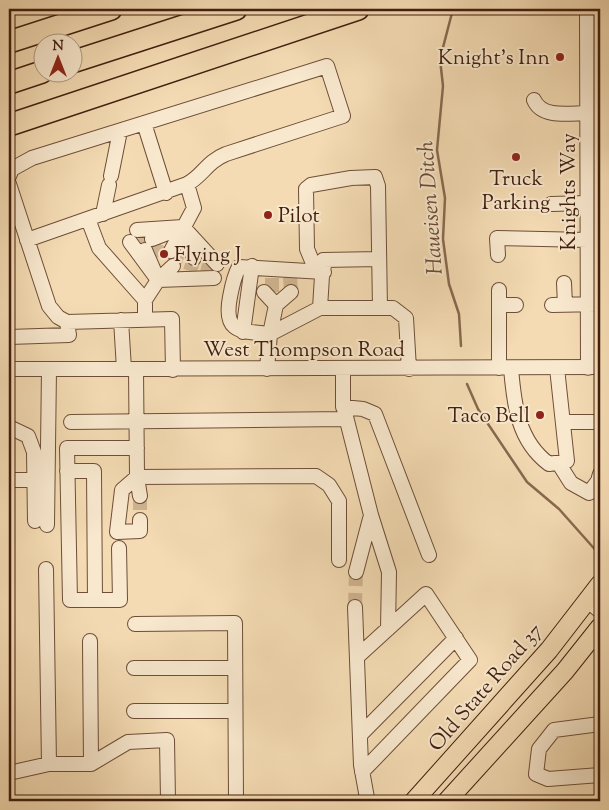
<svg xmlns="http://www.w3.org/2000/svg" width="609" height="810" font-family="'Sorts Mill Goudy',serif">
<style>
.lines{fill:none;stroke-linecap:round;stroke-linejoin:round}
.stream{stroke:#886950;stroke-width:2.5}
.minor-tunnel{stroke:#d0b592;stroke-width:14;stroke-dasharray:14 7;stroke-linecap:butt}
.minor-casing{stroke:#6e4e38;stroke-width:16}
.major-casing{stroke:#411f0f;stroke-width:20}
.highway-casing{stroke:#411f0f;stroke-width:24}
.minor{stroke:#f8e8ce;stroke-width:14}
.major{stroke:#f4dbb3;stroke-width:18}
.highway{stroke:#f4dbb3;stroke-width:21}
.poi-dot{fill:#8f2418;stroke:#f8e8ce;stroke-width:2}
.labels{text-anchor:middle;stroke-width:4;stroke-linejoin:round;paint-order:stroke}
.poi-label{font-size:21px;fill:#411f0f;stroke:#f8e8ce;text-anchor:end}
.street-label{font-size:21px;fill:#411f0f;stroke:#f8e8ce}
.water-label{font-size:22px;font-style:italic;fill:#6a4a35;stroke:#f8e8ce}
</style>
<rect width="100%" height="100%" fill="#f4dbb3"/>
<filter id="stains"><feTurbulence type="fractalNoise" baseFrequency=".004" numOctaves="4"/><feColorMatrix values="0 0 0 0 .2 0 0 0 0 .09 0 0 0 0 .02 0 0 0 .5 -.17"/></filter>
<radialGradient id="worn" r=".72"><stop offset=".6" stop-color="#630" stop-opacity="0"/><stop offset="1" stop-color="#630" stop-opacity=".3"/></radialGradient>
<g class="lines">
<!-- stream -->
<path class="stream" d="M453 9 440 59 443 86 437 150 445 198 443 239 449 284 459 314 461 346
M467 384 478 409 527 482 559 509 599 554"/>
<!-- minor-tunnel -->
<path class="minor-tunnel" d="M137 246 144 234
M152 254 159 243
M173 266 178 254
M190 271 194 258
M206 276 210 262
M290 277 291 292
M272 278V292
M140 496V520
M355 607 356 572"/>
<!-- minor casing -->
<g class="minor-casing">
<path id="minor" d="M587 16 588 368
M534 100C542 119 571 113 587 113
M144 123 166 193
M9 176 12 169 32 158 327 66 343 116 226 154C206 162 203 176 187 184L27 240
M111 176 120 131
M9 184 49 306 58 317 67 322 172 319 173 370
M551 204 588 203
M103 214 109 185
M88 219 99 248 145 300V319
M137 230 183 227 217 264
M152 239 183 227 194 258
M130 242 158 280 145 250
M171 251 194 208 187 184
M498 255 497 238 588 240
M324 266 312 261 307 249 306 189 311 185 351 178 375 177 378 186 380 308
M158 280 173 266
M564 283 565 304
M499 290V305
M264 292 276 305 270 334C240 331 223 333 230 297 232 286 234 276 239 267L324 272
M145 300 158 280 214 278
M276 305 291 292
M552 305 600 304
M320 308 323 260 379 259
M121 320 124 369
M243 332 252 266
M9 337 69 335 67 322
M499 368V305H516
M511 368C514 405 518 441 549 464L567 461 557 368
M9 369 600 367
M136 369 137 477 316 476 329 485 339 501V560
M267 369 270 334 320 308H393L406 318 409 369
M343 369V405L371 515 356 572
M343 407 363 409 375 414 429 555
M71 422 346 419
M563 422H600
M9 427 28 436 34 452 35 521
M559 464 571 483 589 493 598 481 600 474
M67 471H94L95 600
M9 480H34
M140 496 137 477 122 490 117 532 140 531V520
M371 515 389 572 388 629
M47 525 49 369
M119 548 120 600H70L67 448H137
M46 569 49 764
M588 601 600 611
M355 607 361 765 367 798 363 801
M135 624 235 623 236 801
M357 657 426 594 470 660 362 772
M134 668H235
M134 711H235
M600 724 554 730 539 749 536 774 548 779 600 775
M360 735 456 638
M91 764 128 742 167 740 168 801
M9 773 49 764H91L90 641"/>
</g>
<!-- major casing -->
<g class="major-casing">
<path id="major" d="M414 801 549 650 600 584
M447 801 565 671 600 627"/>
</g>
<!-- highway casing -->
<g class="highway-casing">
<path id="highway" d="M9 42 111 9
M72 62 236 9
M9 83 42 72
M9 125 358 9"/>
</g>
<!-- minor -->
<use href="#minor" class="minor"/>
<!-- major -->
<use href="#major" class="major"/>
<!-- highway -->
<use href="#highway" class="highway"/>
</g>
<!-- markers -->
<g class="poi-dot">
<circle cx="560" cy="57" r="5"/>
<circle cx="516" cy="157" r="5"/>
<circle cx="268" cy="215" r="5"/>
<circle cx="164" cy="254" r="5"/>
<circle cx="540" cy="415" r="5"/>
</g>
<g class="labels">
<!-- poi labels -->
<g class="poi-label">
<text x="550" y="64">Knight's Inn</text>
<text x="516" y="185" text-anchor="middle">Truck<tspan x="516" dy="24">Parking</tspan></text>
<text x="278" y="222" text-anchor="start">Pilot</text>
<text x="174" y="261" text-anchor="start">Flying J</text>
<text x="530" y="422">Taco Bell</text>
</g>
<!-- street labels -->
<g class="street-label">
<text transform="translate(568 192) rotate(-90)" y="7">Knights Way</text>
<text x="304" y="356">West Thompson Road</text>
<text transform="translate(485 687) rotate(-49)" y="7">Old State Road 37</text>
</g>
<!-- water labels -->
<g class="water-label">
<text transform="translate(429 208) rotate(-94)" y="8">Haueisen Ditch</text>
</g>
</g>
<!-- margin -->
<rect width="609" height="810" fill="none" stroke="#f4dbb3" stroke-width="30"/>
<rect x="10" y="10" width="589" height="790" fill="none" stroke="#411f0f" stroke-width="2.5"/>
<rect x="15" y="15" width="579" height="780" fill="none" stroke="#411f0f"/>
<!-- north arrow -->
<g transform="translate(58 58)"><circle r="24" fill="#f8e8ce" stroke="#af9882"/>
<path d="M0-4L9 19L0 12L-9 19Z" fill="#8f2418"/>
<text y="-8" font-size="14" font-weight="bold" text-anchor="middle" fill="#411f0f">N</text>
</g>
<rect width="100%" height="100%" filter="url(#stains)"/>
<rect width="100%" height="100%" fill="url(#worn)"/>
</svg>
